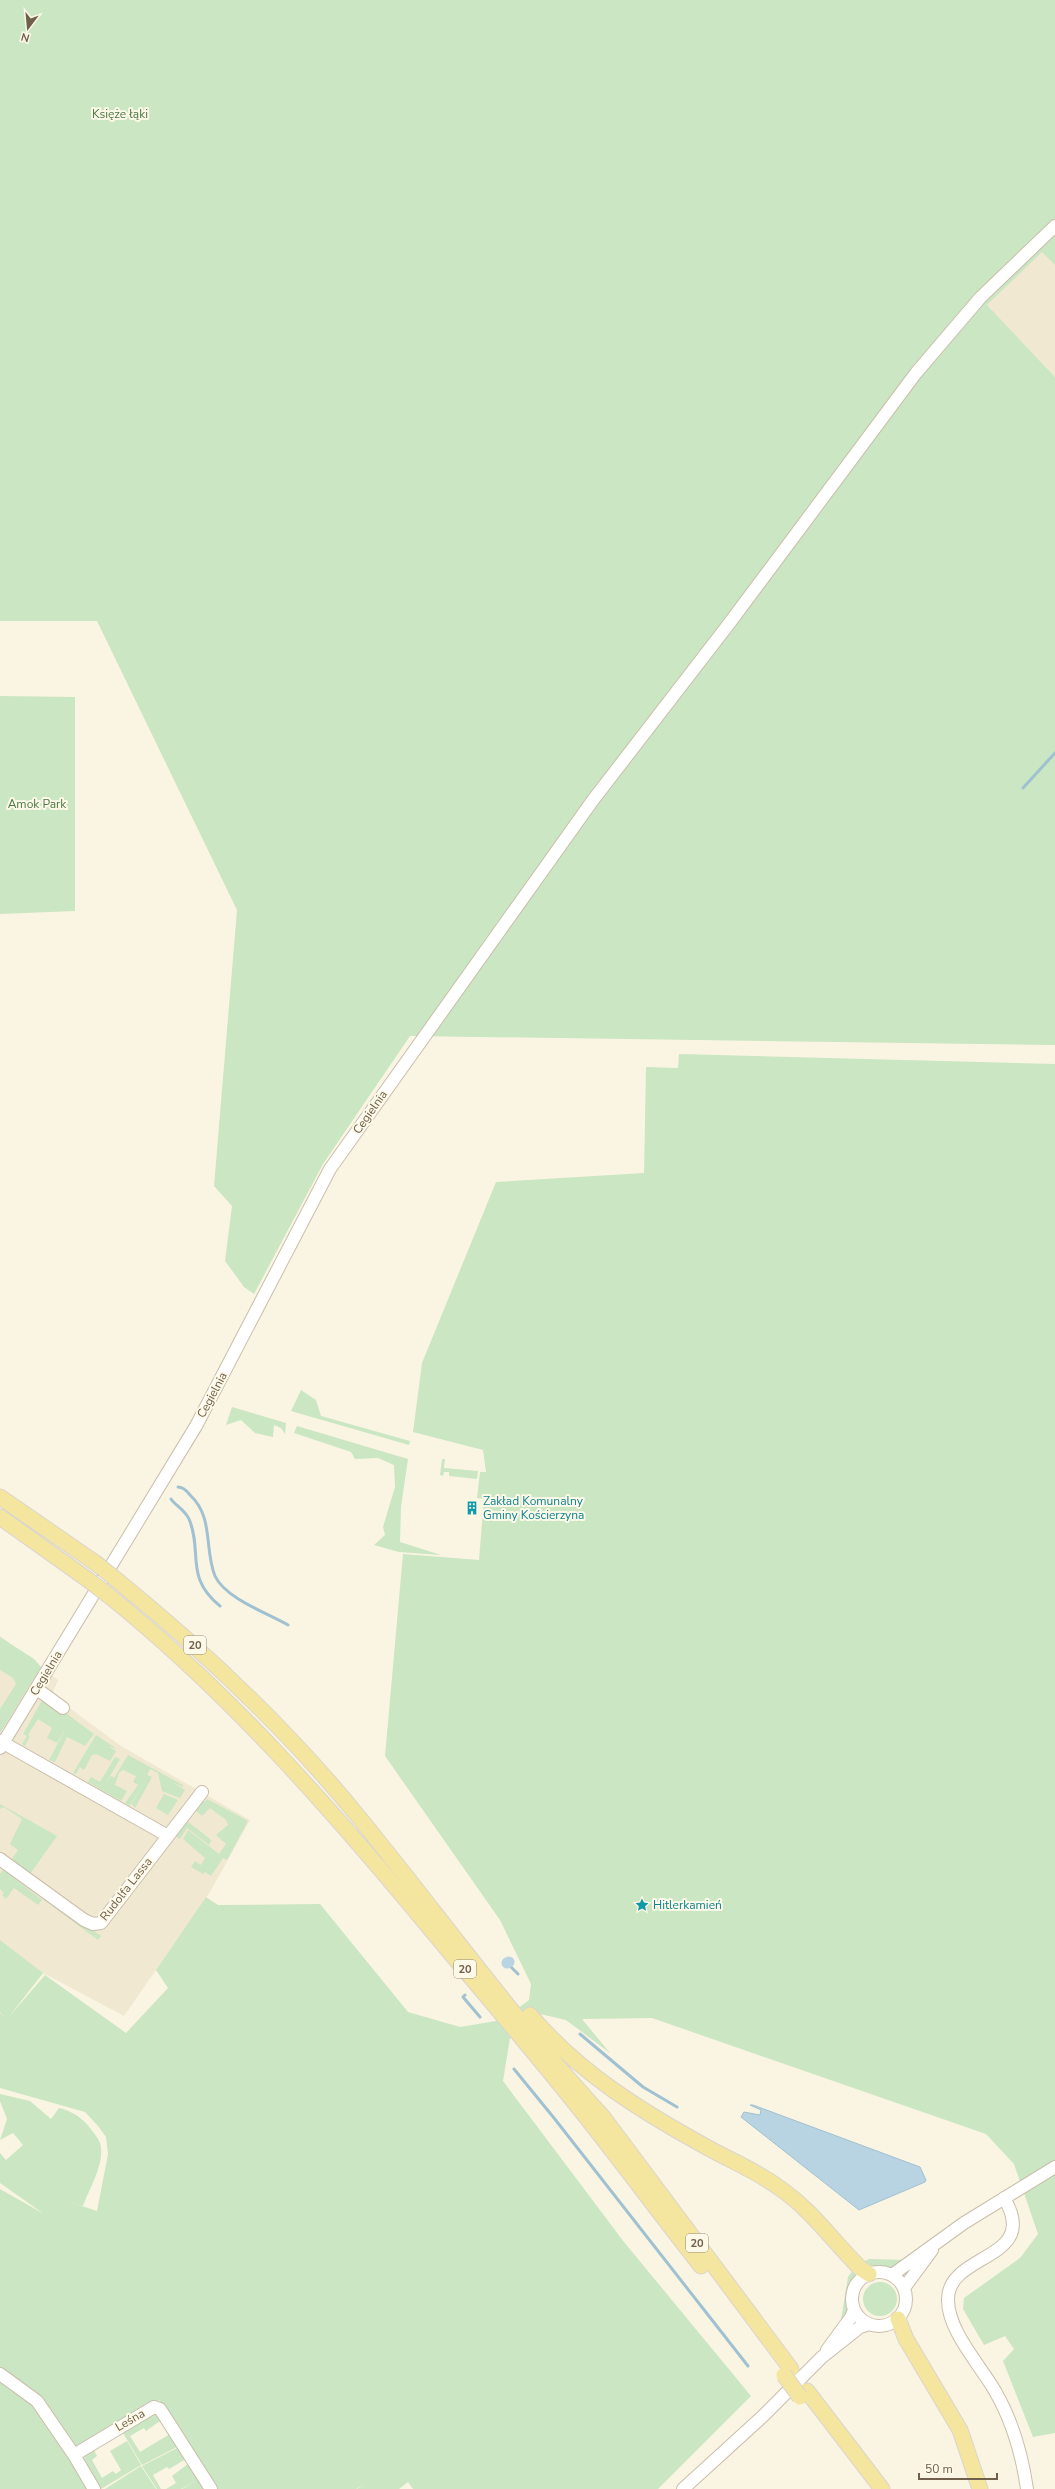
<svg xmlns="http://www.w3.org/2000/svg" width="1055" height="2489" font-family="'Nunito Sans',sans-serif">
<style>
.residential{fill:#f1e8d1}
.green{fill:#cae6c2}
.water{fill:#b8d4e2;stroke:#a0c1d2}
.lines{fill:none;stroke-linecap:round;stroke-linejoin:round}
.stream{stroke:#a0c1d2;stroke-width:3}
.canal{stroke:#b8d4e2;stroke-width:11}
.minor-casing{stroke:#c9beaa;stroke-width:14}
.major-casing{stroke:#dad5d0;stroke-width:17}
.minor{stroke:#fff;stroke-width:12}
.major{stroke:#f4e59f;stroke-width:15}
.major-bridge-casing{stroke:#dad5d0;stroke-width:17;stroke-linecap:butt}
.major-bridge{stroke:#f4e59f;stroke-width:15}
.labels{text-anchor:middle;stroke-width:4;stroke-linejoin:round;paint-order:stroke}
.shield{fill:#fdf9e8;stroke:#9a8d7a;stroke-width:1}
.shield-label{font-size:11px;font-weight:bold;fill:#6f5f4b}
.park-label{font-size:12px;fill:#4c7a46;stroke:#fdf9e8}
.street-label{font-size:12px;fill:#6f5f4b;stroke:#fdf9e8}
.culture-label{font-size:12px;fill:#0d838f;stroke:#fdf9e8;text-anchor:start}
</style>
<rect width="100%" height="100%" fill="#faf5e2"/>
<!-- residential -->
<path class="residential" d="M1042 251 1055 265V377L987 305Z
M0 1636 58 1680 52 1695 121 1746 250 1820 210 1892 124 2016 43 1973 7 2019 0 2013Z"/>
<!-- green -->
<path class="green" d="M0 0H1055V265L1042 252 987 305 1055 377V1045L410 1036 323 1164 254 1294 244 1287 225 1261 232 1206 214 1186 237 910 97 621H0Z
M0 696 75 697V911L0 914Z
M679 1054 1055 1064V2433L1033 2437 1003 2361 1014 2349 1005 2336 984 2345 963 2309 964 2298 1020 2258 1038 2234 1014 2164 986 2134 652 2018 582 2019 610 2053 566 2020 540 2014 510 2038 503 2081 624 2242 751 2396 658 2489H413L408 2482 399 2489H357L365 2483 356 2489H217L159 2400 130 2415 69 2455 91 2489H0V2189L44 2214 0 2183V2153L6 2160 23 2145 13 2133 0 2140 7 2119 0 2101V2094L30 2101 51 2119 59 2108C71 2111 82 2117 90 2128 94 2133 98 2138 100 2143 106 2162 89 2189 83 2206L67 2201 97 2211 108 2154 106 2137 98 2126 85 2112 0 2088V2013L7 2019 0 2012V1940L43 1973 8 2018 45 1975 126 2033 168 1988 156 1970 206 1897 218 1905 320 1904 408 2012 460 2027 502 2020 529 2000 531 1984 500 1920 385 1756 403 1554 479 1560 484 1499 477 1498 480 1472H486L483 1450 413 1432 422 1363 496 1182 644 1173 646 1067 678 1068Z
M301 1390 316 1400 321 1416 410 1441 409 1445 291 1411Z
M232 1407 286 1423 285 1434 281 1428 274 1425 273 1437 255 1433 241 1420 226 1425Z
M297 1426 408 1459 401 1507 400 1542 441 1555 399 1552 374 1545 385 1535 383 1527 395 1487 394 1465 378 1458 355 1459 351 1452 294 1433Z
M442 1459H445L444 1468 478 1471 477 1479 449 1476V1472H444L443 1476 440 1475Z
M0 1637 34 1659 41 1667 0 1733V1709L16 1684 13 1678 0 1670Z
M44 1697 94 1734 85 1746 67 1737 55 1762 49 1760 68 1724 57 1743 47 1738 52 1728 38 1719 28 1735 30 1736 25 1746 22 1744 27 1736 23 1734Z
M96 1735 117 1749 108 1746 116 1751 110 1761 96 1754 92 1755 84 1770 80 1767 76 1774 73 1773Z
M128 1755 183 1785V1787L172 1782 185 1790 180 1798 162 1791 158 1773 150 1769 147 1775 152 1777 135 1808 132 1804 142 1785 130 1806 125 1803 138 1785 133 1782 136 1776 123 1770 119 1773 115 1785 127 1791 121 1801 88 1782 91 1777 100 1782 115 1757 120 1759 106 1783 111 1776 114 1778Z
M164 1794 178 1800 168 1815 156 1808Z
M207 1799 248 1821 227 1860 223 1858 211 1876 205 1872 203 1874 191 1867 195 1861 201 1865 205 1858 183 1839 188 1830 219 1854 226 1844 216 1835 228 1825 226 1820 210 1808 202 1816 195 1810 203 1800 205 1802Z
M0 1804 57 1836 30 1874 11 1860 18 1850 10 1844 22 1819 4 1807 0 1809Z
M187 1821 209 1838 211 1841 209 1845 187 1828 180 1839 173 1835Z
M0 1862 101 1936 98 1940 5 1871 42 1900 38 1905 14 1888 6 1899 2 1895 4 1893 0 1889V1874L3 1870 0 1868Z
M869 2259 907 2260C891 2269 879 2272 861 2263Z
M853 2270 858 2276 851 2285 849 2309 840 2326 848 2277Z
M863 2299a17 17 0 1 1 34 0a17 17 0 1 1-34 0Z
M155 2414 158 2415 160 2421 146 2431 144 2428 130 2436 140 2452 170 2434 179 2446 142 2465 123 2433Z
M127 2441 141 2465 101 2489 83 2461 85 2456 94 2450 97 2456 92 2460 102 2478 113 2471 116 2474 121 2470 110 2451Z
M179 2447 186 2459 169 2469 167 2467 153 2475 161 2489H157L142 2466Z
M189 2463 206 2489H182L197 2480 181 2489H166L176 2483 172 2476Z
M141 2466 156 2489H105Z"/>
<!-- water -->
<path class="water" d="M750 2105H753L920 2167 926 2180 925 2182 859 2210 741 2117 744 2112 760 2115 761 2110Z"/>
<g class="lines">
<!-- stream -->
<path class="stream" d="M1023 788 1055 753
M178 1487C182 1487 187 1491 190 1495 214 1517 204 1549 215 1576 225 1598 267 1613 288 1625
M171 1499C175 1505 185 1510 189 1519 203 1552 184 1577 220 1606
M505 1964 507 1963 518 1974
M465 1995 463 1997 480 2017
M580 2034 643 2087 677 2107
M514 2069 554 2118 748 2366"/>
<!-- canal -->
<path class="canal" d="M507 1963 509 1962"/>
<!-- minor casing -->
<g class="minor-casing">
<path id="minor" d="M37 1689 63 1708
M0 1741 168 1836
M0 1748 196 1426 330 1169 593 800 728 625 916 373 980 298 1055 226
M0 1859 84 1920 93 1924 101 1923 202 1792
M1004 2198C1042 2261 947 2252 948 2300 948 2331 980 2365 995 2391 1013 2422 1022 2454 1027 2489
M852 2299a27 27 0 1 1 54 0a27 27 0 1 1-54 0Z
M892 2275 964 2223 1055 2167
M904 2288 932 2250
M827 2350 851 2317 854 2310
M0 2374 37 2401 74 2455
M94 2489 74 2455 154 2407 160 2409 211 2489
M683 2489 762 2417 822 2357 860 2327 869 2324"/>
</g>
<!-- major casing -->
<g class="major-casing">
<path id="major" d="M0 1497 97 1564
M0 1517 87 1579
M118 1581C204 1651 286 1728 357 1815 439 1915 515 2022 603 2117L791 2369
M108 1595C231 1694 333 1811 433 1932 487 1997 542 2060 594 2127 630 2173 665 2220 701 2266
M530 2015C580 2074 644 2113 712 2150 734 2162 758 2172 778 2187 811 2209 832 2240 860 2268L869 2274
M898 2319 906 2339 960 2430 980 2489
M807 2391 882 2489"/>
</g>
<!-- minor -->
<use href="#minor" class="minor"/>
<!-- major -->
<use href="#major" class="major"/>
<!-- major-bridge casing -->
<g class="major-bridge-casing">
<path id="major-bridge" d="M97 1564 118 1581
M87 1579 108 1595
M784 2375 800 2397"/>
</g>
<!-- major-bridge -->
<use href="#major-bridge" class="major-bridge"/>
</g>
<!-- icons -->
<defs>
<g id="building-bare" transform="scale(1.08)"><path d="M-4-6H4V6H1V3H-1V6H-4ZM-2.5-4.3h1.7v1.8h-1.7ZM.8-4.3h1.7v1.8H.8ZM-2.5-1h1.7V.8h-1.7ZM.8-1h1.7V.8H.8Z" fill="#0f9aa8" stroke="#fdf9e8" stroke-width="2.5" paint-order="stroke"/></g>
<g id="sight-bare" transform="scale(1.08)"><path d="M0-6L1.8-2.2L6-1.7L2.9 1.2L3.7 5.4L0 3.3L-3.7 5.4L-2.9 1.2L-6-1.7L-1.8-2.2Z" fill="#0f9aa8" stroke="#fdf9e8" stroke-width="2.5" paint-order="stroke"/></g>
</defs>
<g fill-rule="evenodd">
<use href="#building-bare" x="472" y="1508"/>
<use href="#sight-bare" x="642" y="1905"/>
</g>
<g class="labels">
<!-- shield labels -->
<g class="shield">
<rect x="184" y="1636" width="22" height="18" rx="3"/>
<rect x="454" y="1960" width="22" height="18" rx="3"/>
<rect x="686" y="2234" width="22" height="18" rx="3"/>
</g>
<g class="shield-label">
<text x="195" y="1649">20</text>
<text x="465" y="1973">20</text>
<text x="697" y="2247">20</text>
</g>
<!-- park labels -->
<g class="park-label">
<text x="120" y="118">Księże łąki</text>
<text x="37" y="808">Amok Park</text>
</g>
<!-- street labels -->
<g class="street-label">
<text transform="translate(370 1112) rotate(-55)" y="4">Cegielnia</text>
<text transform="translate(212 1395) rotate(-62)" y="4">Cegielnia</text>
<text transform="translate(46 1673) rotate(-59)" y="4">Cegielnia</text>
<text transform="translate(126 1889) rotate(-52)" y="4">Rudolfa Lassa</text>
<text transform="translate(130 2420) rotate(-30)" y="4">Leśna</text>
</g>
<!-- culture labels -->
<g class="culture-label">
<text x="483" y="1505">Zakład Komunalny<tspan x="483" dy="14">Gminy Kościerzyna</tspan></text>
<text x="653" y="1909">Hitlerkamień</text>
</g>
</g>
<!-- north arrow -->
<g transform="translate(28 28) rotate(196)" stroke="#fdf9e8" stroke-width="3" paint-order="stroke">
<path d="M0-3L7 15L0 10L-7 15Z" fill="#6f5f4b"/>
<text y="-6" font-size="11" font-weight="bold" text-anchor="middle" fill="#6f5f4b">N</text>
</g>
<!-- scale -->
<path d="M919 2473v6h78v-6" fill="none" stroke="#6f5f4b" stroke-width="2"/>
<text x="925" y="2473" font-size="12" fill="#6f5f4b" stroke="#fdf9e8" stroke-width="3" paint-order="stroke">50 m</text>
</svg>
